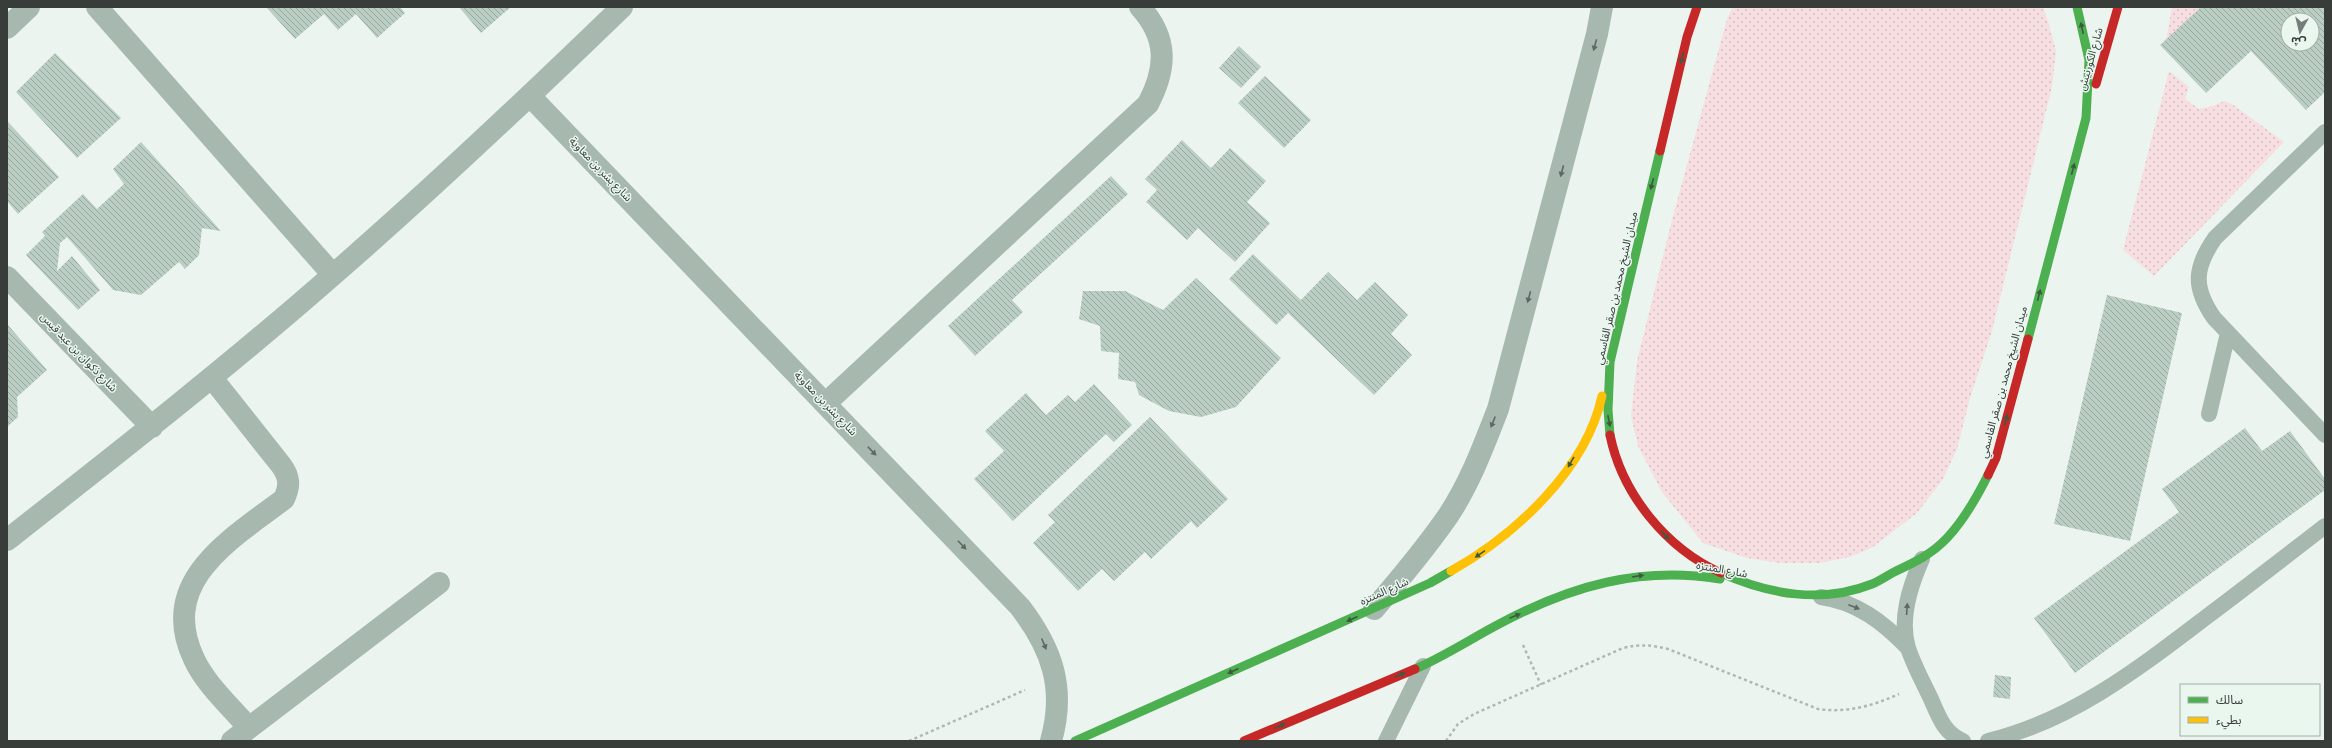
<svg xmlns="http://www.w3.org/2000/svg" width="2332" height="748" font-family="'PT Sans Narrow','Noto Sans Arabic',sans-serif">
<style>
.grass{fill:url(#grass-dots)}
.building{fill:url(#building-back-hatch);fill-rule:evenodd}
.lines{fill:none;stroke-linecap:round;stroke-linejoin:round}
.path{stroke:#aeb9b4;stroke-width:2.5;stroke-dasharray:3 3;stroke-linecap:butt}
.lane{stroke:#a7b8af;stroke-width:16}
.street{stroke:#a7b8af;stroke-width:22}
.fast{stroke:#4caf50;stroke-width:9}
.slow{stroke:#ffc107;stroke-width:9}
.jam{stroke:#c62828;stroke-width:9}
.oneway{fill:#3d5a40}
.oneway2{fill:#5f6863}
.labels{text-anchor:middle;stroke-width:3;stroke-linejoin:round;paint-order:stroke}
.street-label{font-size:11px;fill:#383d3a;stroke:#e9f7ef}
</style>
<defs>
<pattern id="grass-dots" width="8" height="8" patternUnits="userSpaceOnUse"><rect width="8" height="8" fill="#f6dee1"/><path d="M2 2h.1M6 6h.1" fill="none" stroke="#d4bfc2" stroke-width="1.8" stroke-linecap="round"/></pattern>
<pattern id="building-back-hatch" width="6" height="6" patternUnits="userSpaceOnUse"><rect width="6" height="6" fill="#bacec3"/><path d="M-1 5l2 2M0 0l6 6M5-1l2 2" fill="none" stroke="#98a89f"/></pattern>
</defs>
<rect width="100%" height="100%" fill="#ecf4f0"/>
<!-- grass -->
<path class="grass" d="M1733 7H2043L2048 21 2056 51 2052 87 1992 331 1970 398 1957 449 1943 479 1917 513 1873 547 1850 557 1818 563H1780L1747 558 1703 543 1662 492 1638 446 1631 416 1637 361 1673 216 1727 19Z
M2172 7H2203L2166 42Z
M2169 71 2189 87 2185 99 2199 109 2213 106 2224 101 2232 104 2284 142 2154 276 2123 250Z"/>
<!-- building -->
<path class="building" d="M400 7 405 13 377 38 356 14 338 30 324 14 295 39 267 8Z
M459 7H511L481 33Z
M2201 7H2325V92L2306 110 2251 51 2206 93 2160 45ZM2288 20H2312V44H2288Z
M1239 46 1261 67 1241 88 1219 68Z
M55 53 121 118 77 158 16 92Z
M1265 76 1311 120 1284 148 1238 103Z
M7 121 59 177 18 214 7 201Z
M1182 140 1211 168 1230 148 1266 181 1247 202 1270 223 1235 262 1198 228 1187 240 1146 202 1157 190 1145 179Z
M141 142 221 231 202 228 199 255 185 269 179 262 141 295 113 290 67 237 60 243 57 271 72 256 100 290 78 310 26 255 45 236 42 232 83 194 97 209 124 184 113 169Z
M1111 176 1128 194 1012 300 1023 312 975 356 948 326Z
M1253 254 1301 300 1328 272 1357 300 1375 282 1408 315 1391 334 1412 355 1374 395 1288 313 1276 325 1229 279Z
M1196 278 1281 358 1236 407 1201 417 1169 411 1139 395 1135 382 1118 379 1119 353 1101 351 1100 326 1079 319 1083 291H1125L1163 310Z
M2107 295 2182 313 2130 541 2054 524Z
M7 324 47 370 17 397 18 417 7 427Z
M1094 384 1132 425 1114 442 1106 434 1013 521 974 479 1004 451 985 431 1026 393 1046 415 1068 395 1075 402Z
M1150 417 1228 499 1197 528 1191 521 1151 559 1145 552 1114 581 1102 569 1078 591 1033 543 1055 522 1048 515Z
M2245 428 2262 451 2290 431 2325 479V490L2075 673 2034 618 2179 512 2162 489Z
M1995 675 2011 677 2010 699 1993 697Z"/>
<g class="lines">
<!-- path -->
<path class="path" d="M1523 645 1541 685
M909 741 1025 690
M1446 741 1458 724 1474 714 1623 648C1640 644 1652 645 1668 649L1818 709C1848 713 1872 706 1899 694"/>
<!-- lane -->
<path class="lane" d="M2325 132 2215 238C2194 268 2193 288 2214 318L2325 435
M2209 414 2228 333
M1922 559C1910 586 1899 619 1908 648 1914 666 1923 682 1931 699 1939 717 1944 733 1963 741
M1821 597C1857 602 1883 622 1908 648
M1386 741 1423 666
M1988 741C2071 721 2138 669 2205 618 2245 588 2285 557 2325 526"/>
<!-- street -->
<path class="street" d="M97 7 333 275
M7 28 29 7
M530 96 1020 607C1052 649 1066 688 1051 741
M7 277 152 427
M212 378 281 465C290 477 290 486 284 499 231 539 157 581 194 659 206 685 231 707 249 728
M826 403 1148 104C1167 68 1168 38 1140 7
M7 540C118 453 228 367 334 274 433 188 528 98 622 7
M1374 609C1400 579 1425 549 1448 516 1470 483 1484 445 1498 409L1597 34 1602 7
M232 741 439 583"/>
<!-- fast -->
<path class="fast" d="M2028 339 2086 118 2089 60 2077 7
M1610 435 1608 410 1610 362 1660 151
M1721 573C1768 594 1822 604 1872 584 1880 581 1888 575 1896 571 1915 562 1932 554 1947 538 1964 520 1977 497 1988 475
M1415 669C1445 656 1472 638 1501 623 1571 586 1640 566 1720 579
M1075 741 1430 583 1451 571"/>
<!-- slow -->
<path class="slow" d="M1451 571C1515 535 1586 470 1602 396"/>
<!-- jam -->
<path class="jam" d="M2096 84 2118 7
M1660 151 1687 37 1697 7
M1610 435C1622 494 1666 548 1721 573
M1988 475 1996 458 2028 339
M1244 741 1415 669"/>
</g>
<!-- one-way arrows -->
<defs><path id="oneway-solid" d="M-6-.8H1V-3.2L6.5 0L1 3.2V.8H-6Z"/></defs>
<g class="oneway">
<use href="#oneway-solid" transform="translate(2082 28) rotate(-102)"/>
<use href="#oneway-solid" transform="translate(1682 58) rotate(104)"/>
<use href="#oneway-solid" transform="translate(2073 169) rotate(-75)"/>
<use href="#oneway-solid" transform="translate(1652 184) rotate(104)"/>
<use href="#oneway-solid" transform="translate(2039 295) rotate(-75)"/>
<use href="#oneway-solid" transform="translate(2006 420) rotate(-75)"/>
<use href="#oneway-solid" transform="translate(1609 421) rotate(79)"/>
<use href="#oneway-solid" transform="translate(1571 462) rotate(120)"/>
<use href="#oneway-solid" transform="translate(1665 535) rotate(47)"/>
<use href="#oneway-solid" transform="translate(1480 554) rotate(146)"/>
<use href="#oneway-solid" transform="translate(1638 576) rotate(-9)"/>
<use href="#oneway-solid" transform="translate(1515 616) rotate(-23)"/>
<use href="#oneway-solid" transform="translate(1352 619) rotate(156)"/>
<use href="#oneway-solid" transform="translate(1233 671) rotate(156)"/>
<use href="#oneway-solid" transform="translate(1400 675) rotate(-23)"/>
<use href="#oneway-solid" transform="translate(1280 726) rotate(-23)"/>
</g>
<g class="oneway2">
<use href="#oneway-solid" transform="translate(1595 45) rotate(105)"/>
<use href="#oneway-solid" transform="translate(1562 171) rotate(105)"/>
<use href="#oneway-solid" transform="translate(1529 297) rotate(105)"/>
<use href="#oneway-solid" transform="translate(1493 422) rotate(112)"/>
<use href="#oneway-solid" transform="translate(872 451) rotate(46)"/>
<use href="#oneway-solid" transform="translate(962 545) rotate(46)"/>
<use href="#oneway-solid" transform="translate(1854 607) rotate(21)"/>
<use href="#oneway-solid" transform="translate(1907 609) rotate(-86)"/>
<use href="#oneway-solid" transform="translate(1044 644) rotate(67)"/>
</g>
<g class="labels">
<!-- street labels -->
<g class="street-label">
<text transform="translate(2090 59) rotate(-74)" y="4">شارع الكورنيش</text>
<text transform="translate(601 169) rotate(46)" y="4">شارع بشر بن معاوية</text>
<text transform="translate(1616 288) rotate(-77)" y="4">ميدان الشيخ محمد بن صقر القاسمي</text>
<text transform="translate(79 352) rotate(46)" y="4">شارع ذكوان بن عبد قيس</text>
<text transform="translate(2003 382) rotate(-75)" y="4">ميدان الشيخ محمد بن صقر القاسمي</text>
<text transform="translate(826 403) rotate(46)" y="4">شارع بشر بن معاوية</text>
<text transform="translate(1722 569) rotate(10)" y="4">شارع المنتزه</text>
<text transform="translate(1384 591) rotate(-24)" y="4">شارع المنتزه</text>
</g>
</g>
<!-- border -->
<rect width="2332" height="748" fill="none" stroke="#383d3a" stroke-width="16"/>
<!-- legend -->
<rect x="2180" y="684" width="140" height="52" fill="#e9f7ef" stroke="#a2ada7"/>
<rect x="2188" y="697" width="20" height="6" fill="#4caf50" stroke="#a2ada7"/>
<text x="2216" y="704" font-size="12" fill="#383d3a">سالك</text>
<rect x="2188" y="717" width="20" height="6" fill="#ffc107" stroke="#a2ada7"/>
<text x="2216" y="724" font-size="12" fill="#383d3a">بطيء</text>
<!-- north arrow -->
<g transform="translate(2300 32) rotate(188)"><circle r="19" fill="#e9f7ef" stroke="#a2ada7"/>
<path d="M0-3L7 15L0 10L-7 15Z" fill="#777d7a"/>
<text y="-6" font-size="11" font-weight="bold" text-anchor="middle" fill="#383d3a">ش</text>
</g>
</svg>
